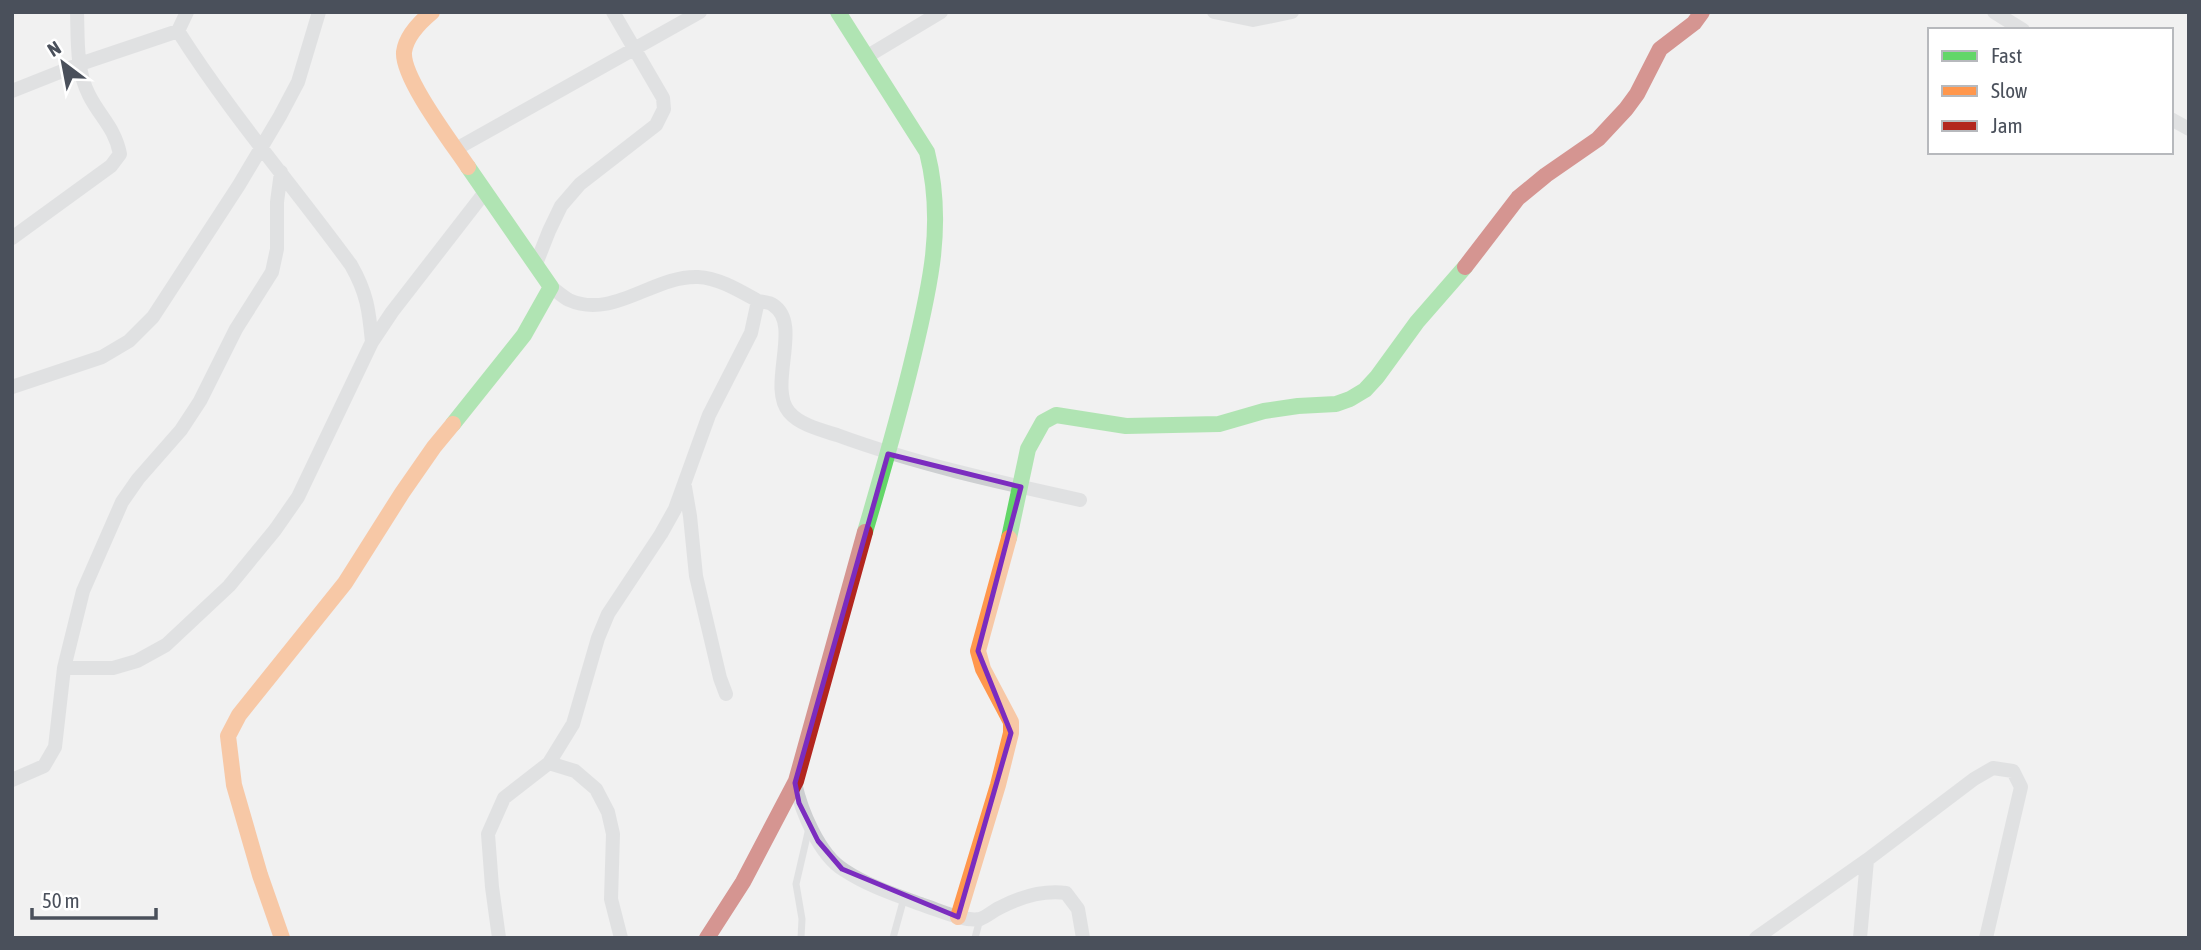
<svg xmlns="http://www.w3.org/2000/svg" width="2201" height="950" font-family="'Asap Condensed',sans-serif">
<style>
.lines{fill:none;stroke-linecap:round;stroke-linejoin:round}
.lane{stroke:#cdcfd1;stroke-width:7}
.street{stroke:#cdcfd1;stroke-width:14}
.fast{stroke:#63d668;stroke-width:16}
.slow{stroke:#ff974d;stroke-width:16}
.jam{stroke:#b3261e;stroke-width:16}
.marked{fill:none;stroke:#7b2cbf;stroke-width:5;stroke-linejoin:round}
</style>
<rect width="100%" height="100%" fill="#f1f1f1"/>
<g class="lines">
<!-- lane -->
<path class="lane" d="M801 938 802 919 796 884 809 828
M893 938 904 898
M975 938 980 919"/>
<!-- street -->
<path class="street" d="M187 12 178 31C230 113 294 187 351 265 367 293 369 310 372 342
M1214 12 1253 20 1292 12
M1994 12 2023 30
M866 57 941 12
M12 91 80 64 178 31
M2171 119 2189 129
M456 149 700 12
M12 238 111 166 120 154C115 128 100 117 89 95 76 70 78 40 77 12
M536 264 549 231 561 206 580 184 656 125 664 109 663 98 613 12
M758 301C763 302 770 302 773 305 803 324 767 386 789 412 800 425 821 430 837 435 916 464 998 482 1080 500
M12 387 102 357 129 341 153 317 239 185 280 116 298 82 319 12
M685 487 690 516 696 576 720 678 726 694
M64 668H113L137 661 166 645 229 586 275 530 298 497 372 342 392 312 485 192
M549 763 575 771 596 789 608 812 613 834 611 899 621 938
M12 780 44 766 55 747 64 668 83 591 122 502 138 479 181 430 200 401 236 329 272 272 277 249V202L281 172
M795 783C801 810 819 855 844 870 868 886 896 895 923 905 939 910 964 922 980 919 986 917 993 911 999 908 1020 897 1042 890 1066 893L1078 909 1083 938
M499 938 492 887 488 834 504 798 549 763 573 724 598 638 608 614 661 534 675 509 709 415 751 333 758 301C740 291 719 278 698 277 654 275 613 320 569 300 563 297 557 291 551 287
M1756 938 1867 860 1974 779 1993 768 2013 771 2021 787 1986 938
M1860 938 1867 860"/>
<!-- fast -->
<path class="fast" d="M838 12 927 152C945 223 930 287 913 357 899 416 882 474 865 532
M453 424 524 335 551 287 468 167
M1009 538 1028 449 1043 422 1056 415 1126 426 1219 424 1264 411 1298 406 1336 404 1350 399 1365 390 1377 377 1417 322 1465 267"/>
<!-- slow -->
<path class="slow" d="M432 12C420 22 406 36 404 52 402 78 452 143 468 167
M958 917 998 785 1011 733V722L983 669 978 651 1009 538
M282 938 260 875 234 785 228 736 239 715 345 583 402 493 434 447 453 424"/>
<!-- jam -->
<path class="jam" d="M1465 267 1518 198 1546 175 1598 139 1626 109 1637 94 1660 49 1694 23 1702 12
M707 938 743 882 796 781 865 532"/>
</g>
<!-- marked area -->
<path d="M0 0H2201V950H0ZM888 454 1021 487 978 651 1011 733 958 917 842 869 818 841 799 803 795 783Z" fill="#f1f1f1" fill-opacity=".55" fill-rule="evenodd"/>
<path class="marked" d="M888 454 1021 487 978 651 1011 733 958 917 842 869 818 841 799 803 795 783Z"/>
<!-- border -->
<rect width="2201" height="950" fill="none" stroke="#4a505b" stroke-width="28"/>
<!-- legend -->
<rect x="1928" y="28" width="245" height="126" fill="#ffffff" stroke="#b7b9bd" stroke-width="2"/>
<rect x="1942" y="51" width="35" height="10" fill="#63d668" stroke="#b7b9bd" stroke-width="2"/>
<text x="1991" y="63" font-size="21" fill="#4a505b">Fast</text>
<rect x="1942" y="86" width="35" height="10" fill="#ff974d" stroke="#b7b9bd" stroke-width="2"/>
<text x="1991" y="98" font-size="21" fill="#4a505b">Slow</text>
<rect x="1942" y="121" width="35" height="10" fill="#b3261e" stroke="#b7b9bd" stroke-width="2"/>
<text x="1991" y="133" font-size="21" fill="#4a505b">Jam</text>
<!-- north arrow -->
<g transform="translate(63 63) rotate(328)" stroke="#ffffff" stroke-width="5" paint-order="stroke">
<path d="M0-5L12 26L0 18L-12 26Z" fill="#4a505b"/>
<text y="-10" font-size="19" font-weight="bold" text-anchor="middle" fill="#4a505b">N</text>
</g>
<!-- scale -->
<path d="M32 908v10h124v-10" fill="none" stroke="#4a505b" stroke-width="3.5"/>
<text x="42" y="908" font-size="21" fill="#4a505b" stroke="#ffffff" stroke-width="5" paint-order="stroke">50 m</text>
</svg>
